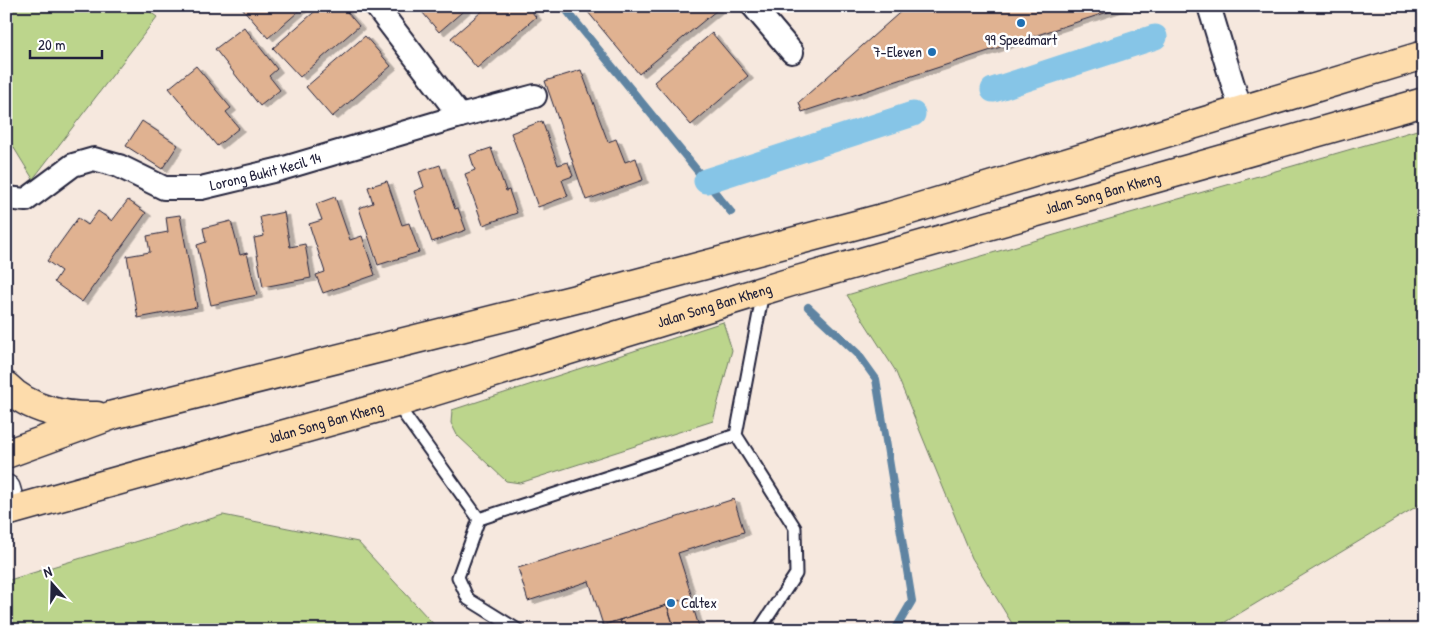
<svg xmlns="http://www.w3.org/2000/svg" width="1430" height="636" font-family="'Patrick Hand',sans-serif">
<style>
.green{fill:#bcd58c;stroke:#6f7c64}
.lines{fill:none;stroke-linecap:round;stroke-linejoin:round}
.stream{stroke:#5e84a2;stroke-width:8}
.canal{stroke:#86c5e7;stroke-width:25}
.building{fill:#e0b291;stroke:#22223b;filter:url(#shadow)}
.lane-casing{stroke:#22223b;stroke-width:15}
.street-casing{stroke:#22223b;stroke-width:26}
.secondary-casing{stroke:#22223b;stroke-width:31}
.primary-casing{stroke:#22223b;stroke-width:31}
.lane{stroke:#fff;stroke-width:11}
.street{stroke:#fff;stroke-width:22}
.secondary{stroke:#fff;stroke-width:28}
.primary{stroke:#fddcac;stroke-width:28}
.poi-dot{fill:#1f6fb2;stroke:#fff;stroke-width:2}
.labels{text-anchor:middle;stroke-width:5;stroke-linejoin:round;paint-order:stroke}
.poi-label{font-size:15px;fill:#22223b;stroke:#fff}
.street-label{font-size:15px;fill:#22223b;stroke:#fff}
</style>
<defs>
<filter id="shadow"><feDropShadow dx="5.5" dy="3" stdDeviation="0" flood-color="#0004"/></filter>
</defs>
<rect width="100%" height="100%" fill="#f6e8de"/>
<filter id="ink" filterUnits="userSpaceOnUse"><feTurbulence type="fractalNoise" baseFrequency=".02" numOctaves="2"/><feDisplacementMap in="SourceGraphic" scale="10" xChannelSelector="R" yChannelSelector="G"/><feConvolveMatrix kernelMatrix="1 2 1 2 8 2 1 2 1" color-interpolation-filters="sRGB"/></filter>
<g filter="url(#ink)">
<!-- green -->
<path class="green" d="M6 6H142L157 17 33 179 6 135Z
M1424 128V502L1212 630H1016L972 558 895 370 847 295Z
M723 322 732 350 713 421 520 483 506 481 457 435 451 423 452 410Z
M223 515 358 542 439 630H6V581Z"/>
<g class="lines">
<!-- stream -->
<path class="stream" d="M563 6 731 212
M808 307 858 354 876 379 912 601 895 630"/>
<!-- canal -->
<path class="canal" d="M993 90 1155 37
M706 181 913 114"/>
</g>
<!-- building -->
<path class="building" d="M244 6H305L268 38 242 8Z
M321 6H342L359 26 300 77 273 48Z
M417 6H469L439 32Z
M488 6H527L536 17 477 68 451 38Z
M583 6H713L717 10 639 74Z
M907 6H1126L802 112 799 102Z
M244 27 277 69 269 76 280 90 260 106 215 49Z
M712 33 748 76 691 125 654 82Z
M365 36 391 66 332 117 306 87Z
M196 66 231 108 226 112 239 128 217 146 169 88Z
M581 70 608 142 616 139 625 162 636 158 643 180 586 200 545 81Z
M142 121 178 145 162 169 126 146Z
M542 121 558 165 568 162 573 176 562 180 568 196 538 207 511 133Z
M491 148 506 191 509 190 517 213 483 225 465 174 475 170 470 155Z
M440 165 455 209 458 208 466 230 432 242 414 191 424 187 419 172Z
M387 181 402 225 409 223 419 252 378 265 359 208 373 203 368 187Z
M335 197 350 240 362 236 375 275 323 293 316 275 325 272 309 224 322 220 316 204Z
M128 200 146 213 82 302 54 282 61 271 47 261 78 218 88 225 98 211 112 221Z
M284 212 290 247 305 244 311 278 263 287 254 238 264 236 260 217Z
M180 215 197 307 138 318 127 256 150 252 147 236 168 232 166 217Z
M231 221 240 255 247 253 257 295 211 305 197 245 206 242 203 228Z
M734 499 744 532 678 553 692 597 603 625 589 581 528 601 518 568Z
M690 597 700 630H675L667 605Z
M667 605 675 630H623L620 620Z
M620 620 623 630H605L603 625Z"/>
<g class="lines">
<!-- lane casing -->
<g class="lane-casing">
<path id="lane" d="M396 403 479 519
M479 519 736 435
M479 519 458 577 468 599 518 630
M759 630 796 574 795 528 736 435 763 292"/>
</g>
<!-- street casing -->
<g class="street-casing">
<g id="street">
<path d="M376 6 460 116"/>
<path d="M753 6 792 52"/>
<path d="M1209 6 1241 111"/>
<path id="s1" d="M6 198 26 200 73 165 94 159 119 166 164 188H201L281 169 460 116 535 96"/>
</g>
</g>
<!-- secondary casing -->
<g class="secondary-casing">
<path id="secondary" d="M6 489 12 510"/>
</g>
<!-- primary casing -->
<g class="primary-casing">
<g id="primary">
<path d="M6 386C29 410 66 417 97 416"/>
<path d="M6 454 113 415 592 295 890 216 1424 55"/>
<path id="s2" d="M6 512 396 403 791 282 1424 102"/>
</g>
</g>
<!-- lane -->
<use href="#lane" class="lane"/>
<!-- street -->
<use href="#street" class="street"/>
<!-- secondary -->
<use href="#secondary" class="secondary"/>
<!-- primary -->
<use href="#primary" class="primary"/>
</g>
</g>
<!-- markers -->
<g class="poi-dot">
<circle cx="1021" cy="23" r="5"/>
<circle cx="932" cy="52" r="5"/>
<circle cx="671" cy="603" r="5"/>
</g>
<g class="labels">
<!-- poi labels -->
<g class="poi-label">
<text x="1021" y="45">99 Speedmart</text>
<text x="922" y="57" text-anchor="end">7-Eleven</text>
<text x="681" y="608" text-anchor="start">Caltex</text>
</g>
<!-- street labels -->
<g class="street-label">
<text dy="5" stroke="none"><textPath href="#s1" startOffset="280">Lorong Bukit Kecil 14</textPath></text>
<text dy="5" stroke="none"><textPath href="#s2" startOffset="1142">Jalan Song Ban Kheng</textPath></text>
<text dy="5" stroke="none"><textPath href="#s2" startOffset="738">Jalan Song Ban Kheng</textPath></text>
<text dy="5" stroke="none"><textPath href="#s2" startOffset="332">Jalan Song Ban Kheng</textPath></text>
</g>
</g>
<!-- margin -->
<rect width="1430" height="636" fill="none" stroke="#fff" stroke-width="25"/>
<rect x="12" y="12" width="1405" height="611" fill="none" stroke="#22223b" stroke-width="2" filter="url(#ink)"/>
<!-- north arrow -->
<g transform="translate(52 584) rotate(340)" stroke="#ffffff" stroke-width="4" paint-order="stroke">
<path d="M0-4L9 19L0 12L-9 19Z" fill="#22223b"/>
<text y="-8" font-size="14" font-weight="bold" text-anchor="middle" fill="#22223b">N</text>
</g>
<!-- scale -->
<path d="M30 50v8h72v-8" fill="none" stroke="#22223b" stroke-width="2.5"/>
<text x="38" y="50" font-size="15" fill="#22223b" stroke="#ffffff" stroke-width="4" paint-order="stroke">20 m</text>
</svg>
